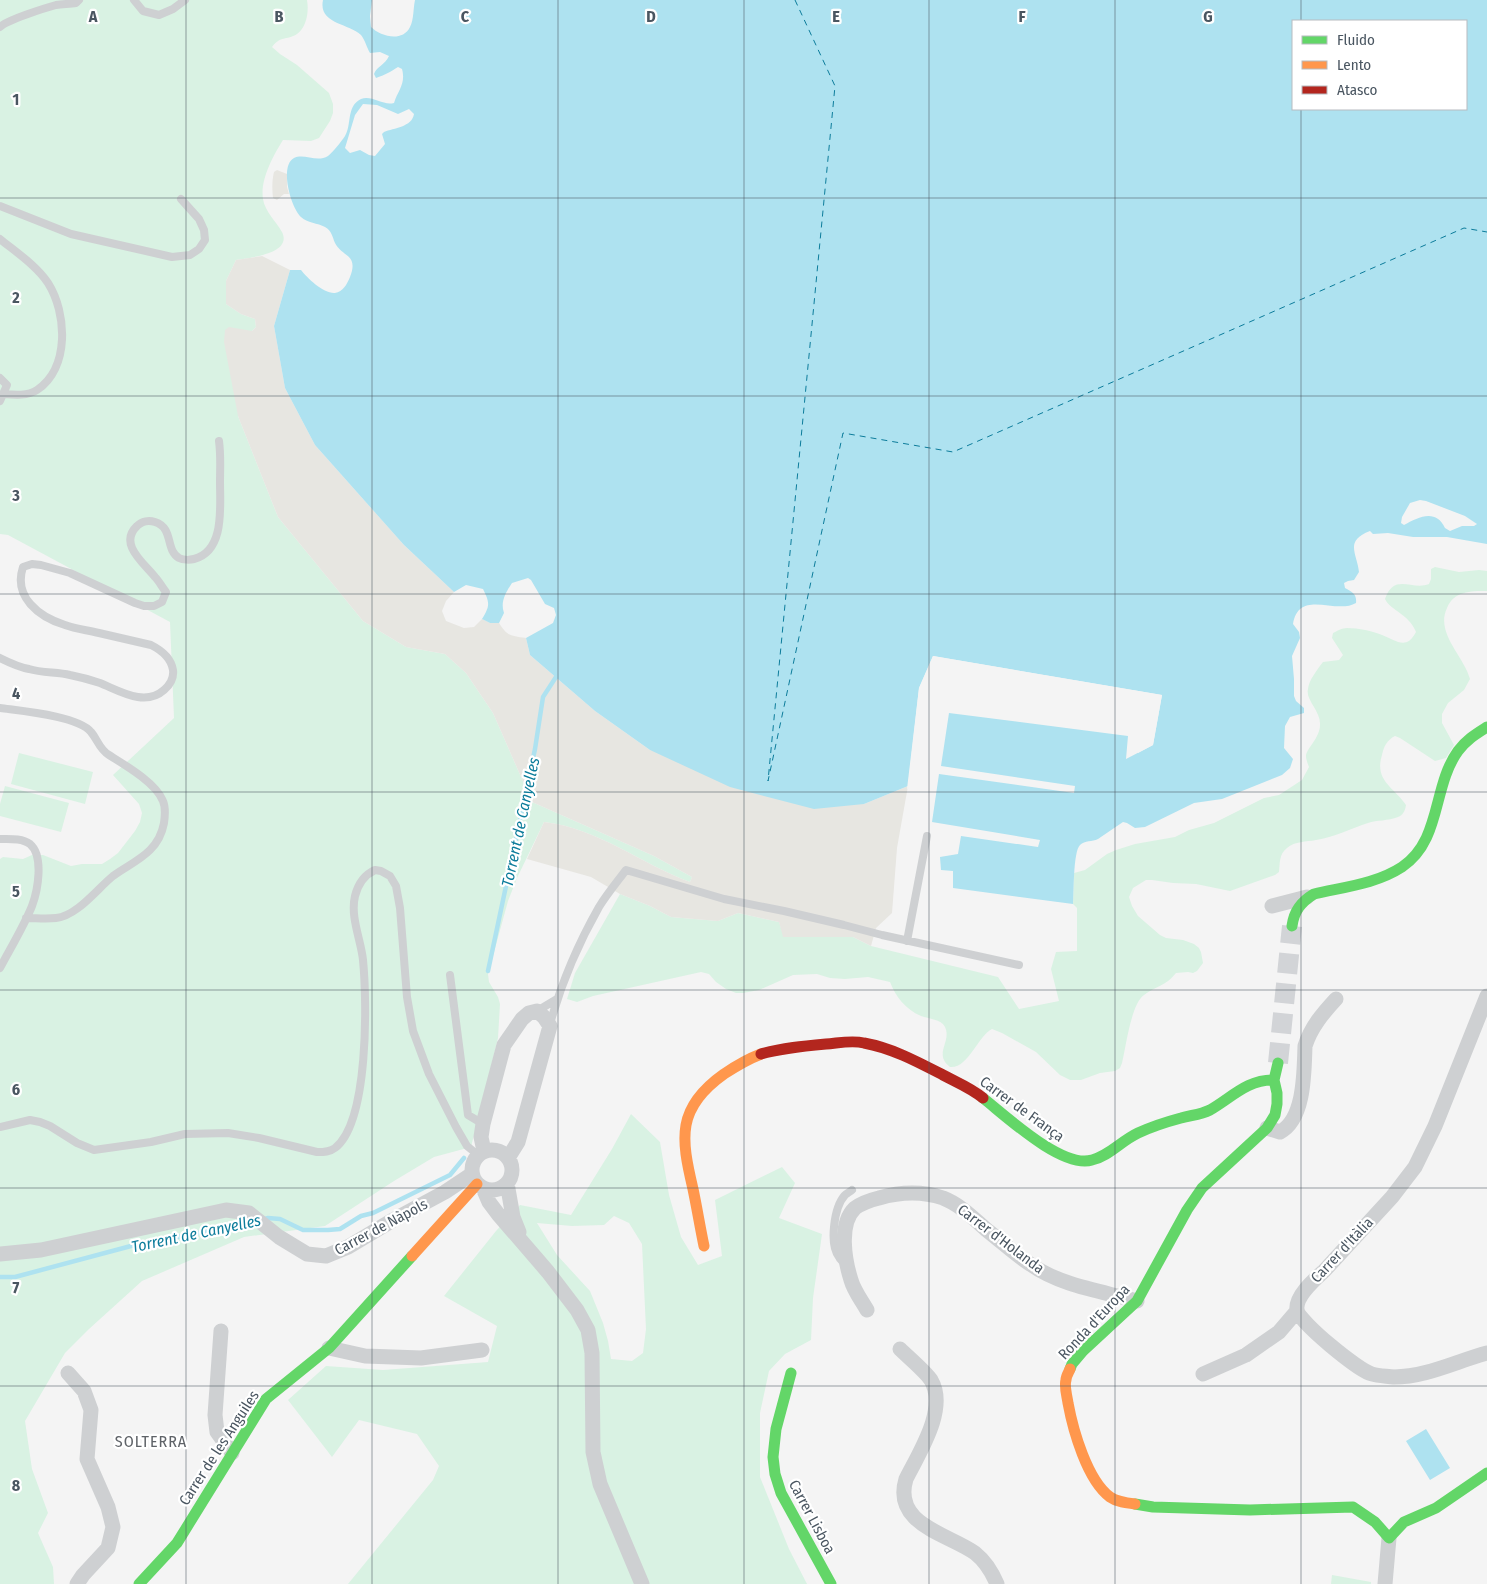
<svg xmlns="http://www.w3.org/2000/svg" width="1487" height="1584" font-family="'Fira Sans Condensed',sans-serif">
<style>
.green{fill:#d9f2e3;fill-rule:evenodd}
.sand{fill:#e7e6e1}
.water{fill:#aee2f0;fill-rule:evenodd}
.pier{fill:#f4f4f4}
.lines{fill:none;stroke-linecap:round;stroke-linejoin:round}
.stream{stroke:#aee2f0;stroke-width:4.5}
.ferry{stroke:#0c7c9b;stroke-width:1;stroke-dasharray:6 5;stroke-linecap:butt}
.secondary-tunnel{stroke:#d2d4d7;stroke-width:20;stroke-dasharray:20 10;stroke-linecap:butt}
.lane{stroke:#ced0d2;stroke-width:8}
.street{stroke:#ced0d2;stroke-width:15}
.fast{stroke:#63d668;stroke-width:11}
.slow{stroke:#ff974d;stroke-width:11}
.jam{stroke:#b3261e;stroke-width:11}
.grid{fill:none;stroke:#4a5661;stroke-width:1;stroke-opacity:0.55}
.labels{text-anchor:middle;stroke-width:4.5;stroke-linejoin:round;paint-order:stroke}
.street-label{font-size:15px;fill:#4a5661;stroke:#fff}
.water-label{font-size:16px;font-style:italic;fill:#0c7c9b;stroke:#fff}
.neighbourhood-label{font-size:16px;letter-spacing:1px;fill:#5f6368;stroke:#fff}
.grid-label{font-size:16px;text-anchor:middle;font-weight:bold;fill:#4a5661;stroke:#fff;stroke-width:4.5;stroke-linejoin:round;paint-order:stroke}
</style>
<rect width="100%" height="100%" fill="#f4f4f4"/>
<!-- green -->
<path class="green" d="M0 0H307C309 11 307 27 297 34 286 41 281 35 272 47L280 54 297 65 329 93 333 104V113L330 121 319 138 311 141 283 140C273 156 260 180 263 199 265 212 276 221 282 232 293 254 248 258 236 260L226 281V304L241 314 255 319 256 327 252 331H244L238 416 278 517 363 621 406 647 445 654 466 673 493 713 532 802 654 856 692 877 690 882C641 864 598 828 544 822L517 878 508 901 488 974 489 982 498 997 500 1004 498 1038 471 1147 434 1157 394 1181 325 1226 244 1237 142 1281 89 1329 65 1353 25 1421 32 1469 48 1513 38 1533 53 1567 54 1584H0V859L3 857 23 859 32 855H43L71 866 82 864H102L110 859 118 853 135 831 140 822 142 813 139 804 113 775 174 718 170 622 8 535 0 534Z
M1435 567 1459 572 1479 570 1487 571V591C1470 591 1454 591 1447 608 1435 633 1464 656 1470 679L1464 690 1448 703 1442 714V723L1454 745 1446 758 1435 761 1400 738 1395 736C1387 740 1384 746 1382 755 1374 781 1394 787 1406 805 1405 811 1403 815 1398 817 1388 821 1377 820 1368 823 1350 829 1334 837 1316 840 1306 842 1295 841 1287 848 1279 854 1280 863 1279 872L1275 875 1230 891 1196 884 1173 883 1152 880H1146L1133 888 1129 897 1132 906 1138 916 1160 935 1166 938 1183 940 1194 944 1199 948 1201 952 1203 963 1197 971 1193 973 1188 972 1176 973C1166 986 1156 986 1144 995 1131 1004 1126 1047 1122 1063L1120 1068 1115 1071 1100 1073 1081 1080H1070L1060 1075 1036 1052 1002 1033 992 1029C978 1036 968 1069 950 1067 933 1054 952 1042 945 1027 941 1019 929 1019 921 1016 905 1009 896 997 890 982L868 977 845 979 830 978 817 974 793 975 759 990 743 993H736L726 989 716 982 709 974 701 972 593 996 577 1002 567 999 575 973 620 894 650 906 671 917 718 921 738 913 779 922 784 937H853L871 946 998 977 1019 1009 1059 1001 1051 969 1056 952 1077 951V908L1073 904 1074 873 1085 870 1107 854 1116 850 1135 844 1175 837 1189 830 1214 823 1264 798 1279 795 1302 780 1309 767C1308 764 1306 760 1306 756 1306 749 1320 738 1320 725 1321 711 1305 700 1308 689 1309 680 1317 670 1323 662L1339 660 1343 655 1332 638 1333 633C1337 631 1342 628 1347 628 1359 628 1372 631 1382 635 1396 640 1406 651 1416 632 1409 614 1391 611 1385 599 1394 572 1412 591 1429 584L1431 579V569Z
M19 753 93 772 85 804 11 784Z
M5 786 69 803 61 832 0 816V804Z
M631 1114 660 1142 669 1195 681 1237 698 1265 722 1256 715 1200 782 1167 795 1183 779 1218 822 1234 813 1298 811 1340 785 1354 769 1371 760 1413V1477L789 1549 807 1584H348L433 1480 439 1466 417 1434 359 1420 332 1457 288 1400 326 1366 383 1370 488 1362 497 1326 444 1296 496 1231 520 1205 571 1215 612 1149ZM614 1216 629 1223 642 1244 646 1329 643 1353 632 1361 611 1359 608 1341 603 1323 590 1291 557 1255 537 1223 572 1226 604 1225Z
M1332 1575 1371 1582V1584H1331Z"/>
<!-- sand -->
<path class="sand" d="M277 170 287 174V187L289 194H284L277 200 273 198C272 189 272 180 274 172Z
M262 256 290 270 274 326 285 388 315 445 404 545 454 592 446 601 442 611 446 621 464 628 474 627 482 619 490 623H499C507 636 511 636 526 638L530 655 595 711 650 750 864 804 908 786 897 848 892 913 876 928 871 946 853 937H783L779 922 738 913 718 921 671 917 650 906 620 894 591 877 527 859 544 822C598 828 641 864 690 882L692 877 654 856 532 802 493 713 466 673 445 654 406 647 363 621 278 517 238 416 224 342 225 330 229 327 252 331 256 327 255 319 241 314 226 304V281L236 260Z"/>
<!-- water -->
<path class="water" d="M323 0H372L370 16 371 27C380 36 402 43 410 27 414 19 413 9 415 0H1487V544L1447 537H1413L1388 533 1373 534 1370 531C1344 541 1357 553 1359 572L1354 580 1348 581 1344 583 1345 588C1352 592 1357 594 1356 603 1336 615 1299 588 1293 624L1299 632 1300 638 1292 656 1294 679V696L1296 701 1304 708V713L1290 717 1285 726 1284 748 1293 759 1290 768 1282 775 1222 799 1194 803 1145 827 1135 828 1127 823 1123 822 1098 839C1092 842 1085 840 1080 845 1073 852 1074 893 1073 904L953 888V871L941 870 940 857 958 854 961 836 1038 847 1040 840 932 822 939 774 1074 793 1075 786 941 766 949 713 1128 736 1126 759 1153 745 1162 695 933 656 919 688 908 786 864 804 814 809 730 787 650 750 595 711 530 655 526 638 553 623 556 615 554 608 545 604 531 580 528 578 512 583C506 592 500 602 504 613L499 623H490L482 619C490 606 490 603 483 589L466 585 454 592 404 545 315 445 285 388 274 326 290 270H301C307 278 324 294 335 293 343 292 347 284 350 277 359 254 342 257 335 243 332 236 332 231 325 227 318 223 307 223 301 217 291 208 279 166 294 158 304 153 317 163 328 156 333 152 341 142 345 136 352 125 346 106 361 99 372 95 383 106 394 103 398 90 406 84 402 69L398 67C390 72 385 75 376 78L374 74C377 66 385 65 389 56L380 52 370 53C367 48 365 40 361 35 348 23 318 24 323 0ZM1293 21H1466V109H1293ZM363 104 377 105 398 114 409 109 414 114C412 127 394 128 384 132L382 134 385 144 375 156 369 155 360 150 350 153 345 148 355 115ZM1420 500 1426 501 1465 516 1477 524 1474 526H1462L1450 531 1445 528C1436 508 1418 517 1404 525L1401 523 1402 517 1410 503Z
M1426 1429 1450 1468 1430 1480 1406 1441Z"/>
<!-- pier -->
<path class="pier" d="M933 656 1162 695 1153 745 1138 753V750L1151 743 1159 697 934 658 922 688 910 787 907 789 919 688Z"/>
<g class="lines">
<!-- stream -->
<path class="stream" d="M488 971 535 749 543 697 556 677
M262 1220 268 1218 280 1219 303 1230H328L340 1229 361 1216 373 1213 450 1175 464 1158
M0 1277H15L131 1246 255 1222"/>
<!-- ferry -->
<path class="ferry" d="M795 0 835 86 768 781 843 433 953 452 1464 228 1487 232"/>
<!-- secondary-tunnel -->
<path class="secondary-tunnel" d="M1278 1063 1292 926"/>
<!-- lane -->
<path class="lane" d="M134 0 143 11 159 15 173 9 185 0
M0 27C7 20 45 8 56 5 63 4 70 4 76 3L79 0
M0 206 71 234 172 257 190 255 199 249 205 240 204 230 199 219 181 199
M0 239C16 252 37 266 48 283 67 313 70 368 37 390 28 396 15 395 4 394
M0 378 7 385 0 401
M0 658C10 663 18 667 29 669 42 673 57 672 70 675 80 677 91 680 100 683 120 691 145 707 164 690 171 684 174 678 173 670 171 657 161 650 151 645 134 641 116 637 99 633 87 630 76 629 65 625 39 617 13 597 23 567L32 564 41 565 70 573 135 603 144 606H154L162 602 166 592C162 587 159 581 155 577 144 563 118 544 137 526 142 521 149 520 155 522 174 528 165 550 179 558 183 560 190 560 194 559 225 551 220 507 220 482 220 468 221 456 219 441
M0 708C21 711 78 716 91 732 98 740 99 749 109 755 125 765 156 783 163 801 166 808 165 816 164 823 162 834 158 842 150 850 139 861 125 867 113 876 97 889 77 916 56 918 46 919 36 918 26 918
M0 839C10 839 22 838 30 844 44 856 38 890 32 906 24 926 10 949 0 968
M907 941 927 836
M450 975 468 1115 483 1124
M537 1011 557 999
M550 1024C561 984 578 944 599 907 607 894 617 882 626 870L724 899 784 911 844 925 882 935 1019 965
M0 1127 30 1120 40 1122 50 1126 77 1143 94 1150 151 1142 185 1134 228 1133 259 1138 317 1152C324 1152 330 1152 335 1148 369 1122 367 1001 363 960 361 940 350 917 355 896 358 884 364 875 375 870L381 871 390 876 396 886 400 908 407 997 413 1031 429 1074 456 1127 467 1146 478 1155
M844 1263C842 1261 840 1260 839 1257 829 1244 834 1207 845 1195 846 1194 851 1191 852 1190"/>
<!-- street -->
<path class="street" d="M1272 906 1307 897
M1487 996 1435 1126 1415 1167 1392 1197 1324 1271C1315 1279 1295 1296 1297 1310 1299 1322 1359 1371 1372 1374 1378 1376 1387 1376 1394 1377 1426 1377 1457 1361 1487 1353
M1267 1128 1280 1132C1305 1119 1304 1071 1305 1046 1311 1027 1323 1013 1336 999
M472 1170a20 20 0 1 1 40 0a20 20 0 1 1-40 0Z
M484 1151 481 1137 483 1124 504 1045 522 1019 529 1013 537 1011 544 1017 550 1026 518 1142 508 1158
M507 1183 513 1217 519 1232
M483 1188 489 1202 498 1214 548 1272 577 1310 588 1330 592 1353 593 1452 600 1484 642 1584
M0 1254 41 1250 226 1210 249 1213 279 1237 307 1254 326 1256 348 1247 393 1220 445 1192 472 1174
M867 1310C862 1301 854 1291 851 1280 845 1261 838 1224 855 1208 862 1203 871 1200 879 1198 900 1192 922 1191 943 1198 961 1205 974 1219 988 1231 1002 1242 1015 1254 1030 1264 1061 1286 1101 1291 1137 1301
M221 1331 215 1415 217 1432 232 1453
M329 1348 365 1356 421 1358 482 1350
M900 1349C908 1357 925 1371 931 1380 948 1409 919 1453 906 1479 892 1525 949 1534 975 1553 985 1561 992 1572 997 1584
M68 1373 84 1391 91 1410 87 1459 108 1507 113 1527 108 1548 83 1575 77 1584
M1203 1374 1246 1355 1279 1332 1297 1311
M1385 1584 1389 1538"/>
<!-- fast -->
<path class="fast" d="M1292 926C1294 911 1301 902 1314 894 1344 887 1376 884 1402 867 1442 840 1432 787 1458 751 1466 740 1476 734 1487 727
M983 1098C1006 1116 1062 1169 1092 1160 1109 1156 1121 1141 1138 1133 1151 1127 1166 1122 1181 1118 1191 1115 1200 1115 1210 1110 1231 1098 1248 1079 1274 1080
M1070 1369 1072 1364 1083 1351 1137 1301 1187 1210 1202 1188 1267 1128 1275 1115 1277 1104V1093L1274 1080 1278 1063
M791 1373 776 1429 773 1457 775 1474 781 1493 831 1584
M1135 1504 1153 1507 1250 1510 1353 1507 1375 1522 1389 1538 1404 1522 1436 1508 1487 1473
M139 1584 177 1543 266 1399 329 1348 412 1256"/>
<!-- slow -->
<path class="slow" d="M704 1246C700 1227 697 1208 693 1189 681 1138 676 1108 724 1074 736 1066 748 1059 761 1054
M412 1256 477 1184
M1070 1369C1069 1372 1066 1376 1066 1380 1064 1386 1067 1396 1068 1403 1073 1430 1087 1480 1110 1497 1117 1502 1126 1503 1135 1504"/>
<!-- jam -->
<path class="jam" d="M761 1054C782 1048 804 1046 826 1044 839 1043 852 1040 864 1043 892 1048 918 1062 943 1075 956 1082 971 1088 983 1098"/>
</g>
<!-- grid -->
<path class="grid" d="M186 0V1584M372 0V1584M558 0V1584M744 0V1584M929 0V1584M1115 0V1584M1301 0V21M1301 109V1584M0 198H1487M0 396H1487M0 594H1487M0 792H1487M0 990H1487M0 1188H1487M0 1386H1487"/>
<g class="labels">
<!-- street labels -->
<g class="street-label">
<text transform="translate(1022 1109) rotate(36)" y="5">Carrer de França</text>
<text transform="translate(381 1227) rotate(-28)" y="5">Carrer de Nàpols</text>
<text transform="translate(1001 1239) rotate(37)" y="5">Carrer d'Holanda</text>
<text transform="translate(1342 1250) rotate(-47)" y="5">Carrer d'Itàlia</text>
<text transform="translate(1094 1322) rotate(-47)" y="5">Ronda d'Europa</text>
<text transform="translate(219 1448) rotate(-57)" y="5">Carrer de les Anguiles</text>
<text transform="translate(812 1517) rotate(62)" y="5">Carrer Lisboa</text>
</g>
<!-- water labels -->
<g class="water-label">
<text transform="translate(520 822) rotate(-78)" y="6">Torrent de Canyelles</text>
<text transform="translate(196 1233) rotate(-12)" y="6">Torrent de Canyelles</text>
</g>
<!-- neighbourhood labels -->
<g class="neighbourhood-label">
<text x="151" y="1447">SOLTERRA</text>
</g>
</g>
<g class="grid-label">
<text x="93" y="22">A</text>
<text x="279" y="22">B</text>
<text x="465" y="22">C</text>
<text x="651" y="22">D</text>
<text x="836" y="22">E</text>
<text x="1022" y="22">F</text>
<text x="1208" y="22">G</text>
<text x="16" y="105">1</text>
<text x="16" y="303">2</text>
<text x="16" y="501">3</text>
<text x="16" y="699">4</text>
<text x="16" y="897">5</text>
<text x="16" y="1095">6</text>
<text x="16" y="1293">7</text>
<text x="16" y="1491">8</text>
</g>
<!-- legend -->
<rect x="1292" y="20" width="175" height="90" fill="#ffffff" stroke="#b7bbc0"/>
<rect x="1302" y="36" width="25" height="8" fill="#63d668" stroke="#b7bbc0"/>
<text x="1337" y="45" font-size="15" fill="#4a5661">Fluido</text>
<rect x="1302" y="61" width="25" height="8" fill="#ff974d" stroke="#b7bbc0"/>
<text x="1337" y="70" font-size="15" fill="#4a5661">Lento</text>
<rect x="1302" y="86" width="25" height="8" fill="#b3261e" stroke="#b7bbc0"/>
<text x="1337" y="95" font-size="15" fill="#4a5661">Atasco</text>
</svg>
